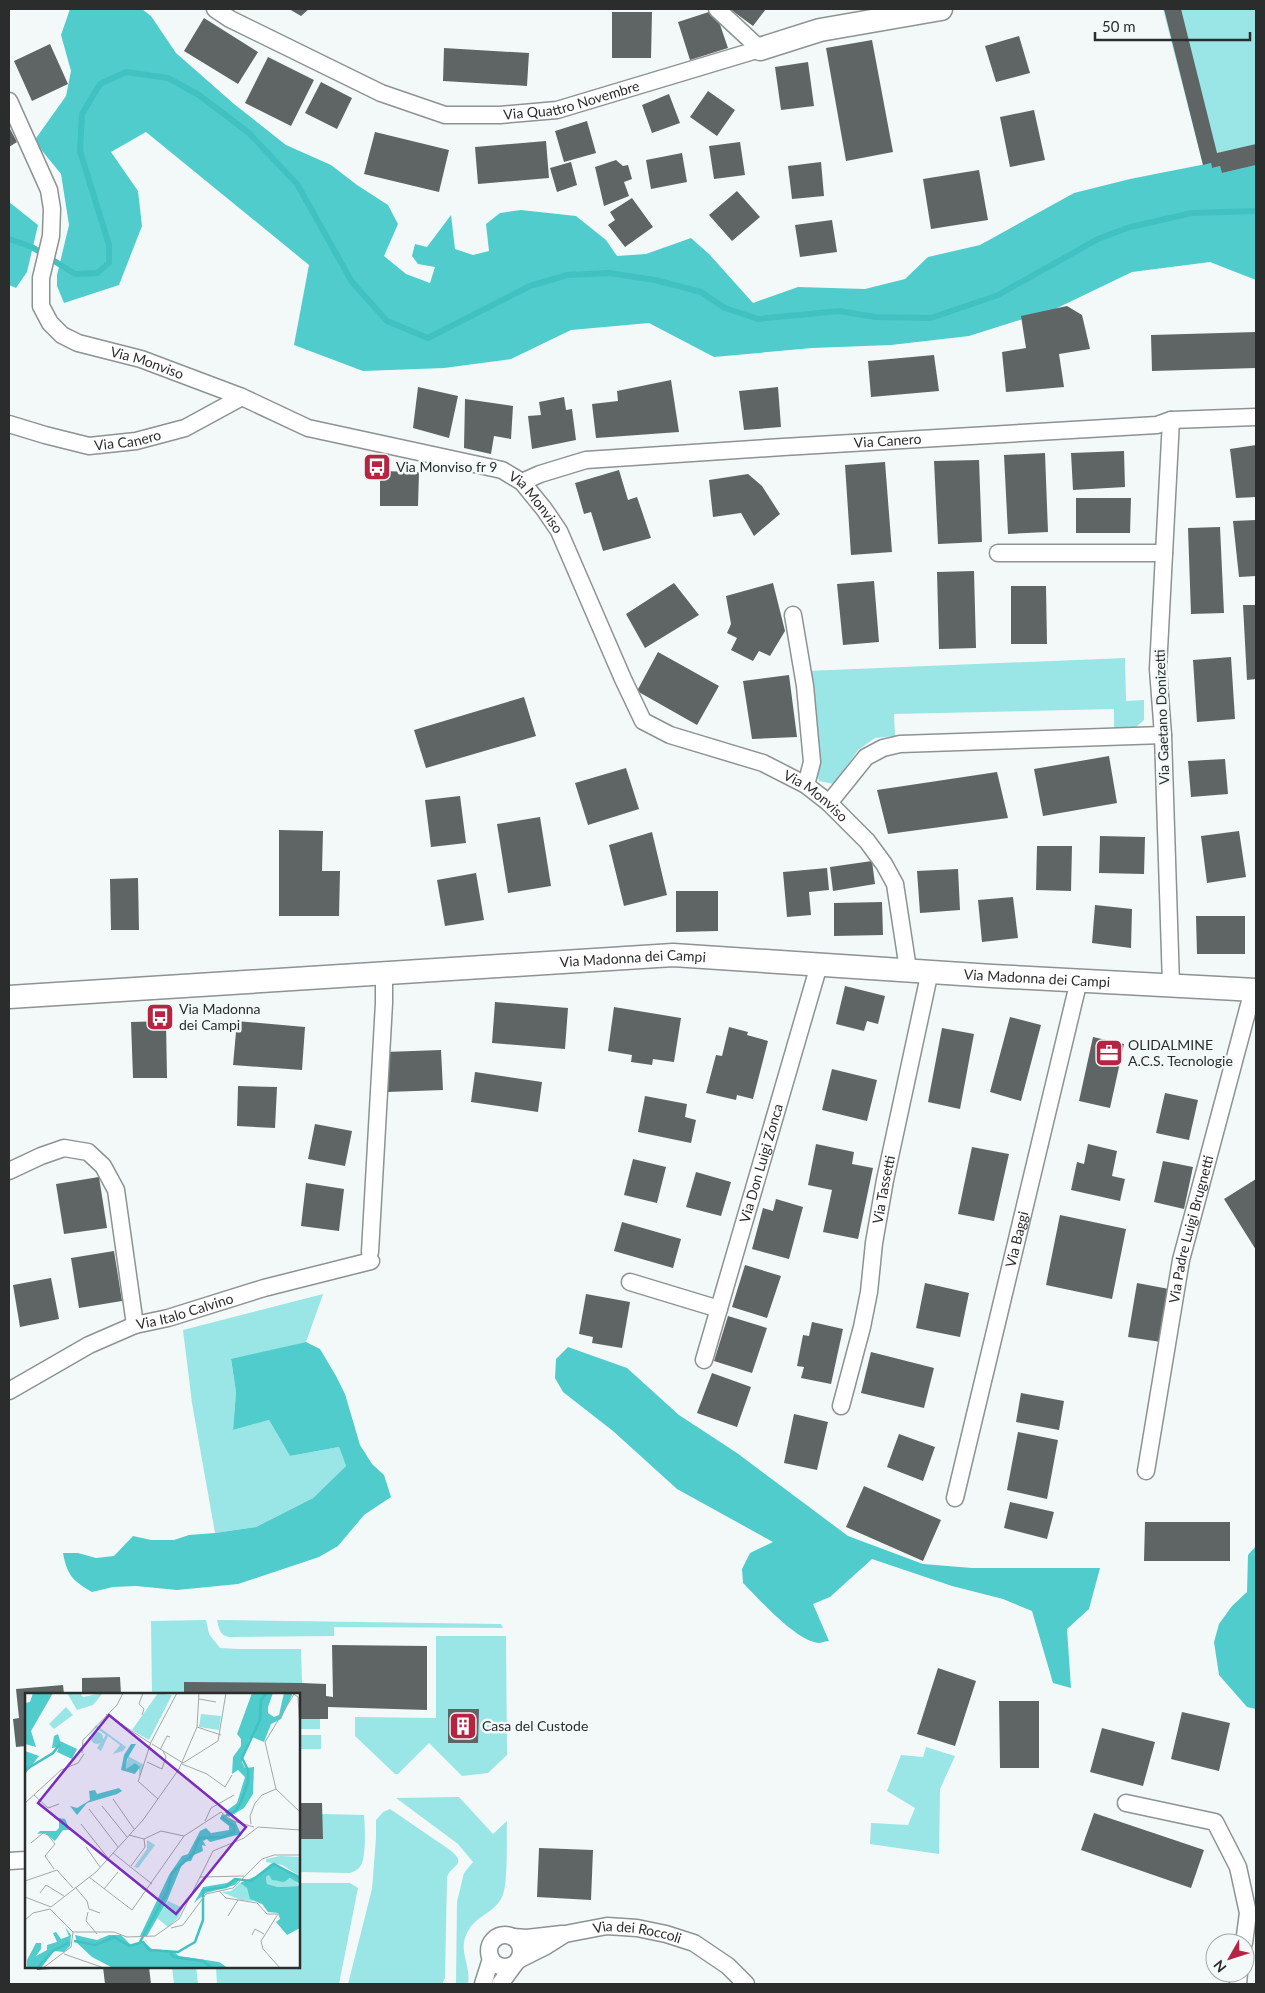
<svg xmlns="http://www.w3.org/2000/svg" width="1265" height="1993" font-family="Lato,sans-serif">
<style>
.green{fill:#9ae5e5}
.forest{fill:#50cccd}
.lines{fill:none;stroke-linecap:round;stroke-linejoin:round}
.stream{stroke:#42c1c2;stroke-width:6}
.building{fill:#5f6464}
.street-casing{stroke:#8d9292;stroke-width:19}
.secondary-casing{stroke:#8d9292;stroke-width:25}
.street{stroke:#fff;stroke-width:16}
.secondary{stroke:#fff;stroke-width:22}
.labels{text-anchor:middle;stroke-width:5;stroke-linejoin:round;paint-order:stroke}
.street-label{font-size:14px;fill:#2b2d2d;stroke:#f3f9f9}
.poi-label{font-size:14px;fill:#2b2d2d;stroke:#f3f9f9;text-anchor:start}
.inset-river{fill:none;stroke:#42c1c2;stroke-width:2.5}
.inset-road{fill:none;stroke:#a3a7a7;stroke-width:1}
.view{fill:#7b2cbf;fill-opacity:0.15;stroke:#7b2cbf;stroke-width:2.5}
.inset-edge{fill:none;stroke:#2b2d2d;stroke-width:2.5}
</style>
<rect width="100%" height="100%" fill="#f3f9f9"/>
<!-- green -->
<path class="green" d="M1163 9H1256V166L1222 173 1212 168 1211 163 1203 165Z
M1125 658 1126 701 1144 700V720L1135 728 1114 729V709L894 714 895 736 875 738 858 750 834 784 819 781 816 771 806 671Z
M323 1294 306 1342 231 1360 236 1392 233 1430 269 1420 290 1456 339 1447 346 1466 313 1498 256 1527 215 1533 192 1403 183 1330Z
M206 1620 209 1634 220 1648 239 1649H301L302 1683H184V1694H152L151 1621Z
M217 1620 501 1624 503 1628 334 1627V1636L229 1637C219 1635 219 1628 217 1620Z
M436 1636H506L507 1755 488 1773 462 1776 429 1743 398 1774H395L355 1736V1717L436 1718Z
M299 1719H320V1729H299Z
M299 1735H321V1749H299Z
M926 1747 955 1756 940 1789 939 1854 870 1844 871 1823 908 1825 915 1808 887 1791 901 1755 923 1757Z
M459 1797 493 1834 507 1821C506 1838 509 1887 501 1899 491 1916 473 1915 465 1938 460 1954 471 1967 468 1984H456L457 1902 464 1873 473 1862 458 1844 396 1798Z
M390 1809 450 1850C468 1865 452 1864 447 1877L445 1978 442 1984H348L372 1889 376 1838V1820L383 1812Z
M322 1814 364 1815C365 1826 366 1852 362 1863 360 1868 356 1871 350 1873L299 1872V1839H322Z
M299 1883H350L358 1888 339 1984H217L216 1967H299Z
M172 1967H196L198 1984H174Z"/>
<!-- forest -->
<path class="forest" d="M70 9H142L151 16 176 53 234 104 286 145 331 165 357 185 388 205 398 224 384 256 406 274 430 283 435 267 418 264 412 256 415 244 427 247 451 215 455 249 473 255 489 251 486 224 500 213 521 210 576 216 606 240 617 256 646 254 691 238 709 254 753 303 798 287 865 289 905 279 928 257 980 245 1074 193 1130 179 1211 163 1212 168 1220 166 1222 173 1256 165V280L1210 262 1132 272 1055 309 969 336 891 345 812 348 714 357 649 323 571 330 511 359 444 368 363 371 294 345 309 265 146 132 111 152 138 191 142 226 119 285 64 303 57 286V275L69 225 61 174 34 141 66 96 71 71 61 35Z
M9 202 38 225 27 272 16 288 9 285Z
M306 1342 320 1349 336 1376 345 1394 360 1445 372 1464 384 1475 391 1497 364 1515 338 1546 319 1557 238 1584 177 1590 136 1586 113 1587 92 1592C73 1581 67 1575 63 1553H78L96 1558 114 1556 133 1536 151 1540H174L189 1535 215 1533 256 1527 313 1498 346 1466 339 1447 290 1456 269 1420 233 1430 236 1392 231 1359Z
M568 1347 627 1368 679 1415 737 1453 848 1536 923 1564 972 1568H1100L1089 1609 1067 1629 1071 1688 1053 1683 1032 1611 1003 1599 952 1586 872 1559 830 1597 813 1604 829 1641C826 1641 821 1643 818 1643 795 1640 759 1599 743 1583L742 1569 750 1553 773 1542 677 1489 613 1431 563 1392 555 1378 556 1359Z
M1256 1546V1709L1247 1707 1219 1675 1214 1642 1219 1624 1232 1606 1247 1592 1248 1555Z"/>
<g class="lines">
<!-- stream -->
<path class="stream" d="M9 239 32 247 75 274 97 273 109 263V245L80 151 82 114 100 84 126 72 168 78 199 95 249 133 297 184 352 282 387 321 428 338 530 286 567 275 609 273 655 280 701 292 725 308 758 319 839 311 875 317 931 318 998 295 1098 239 1130 227 1192 213 1256 211"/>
</g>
<!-- building -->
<path class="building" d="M289 9H309L301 16Z
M730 9H766L753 26Z
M1164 9H1181L1217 153 1256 144V165L1222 173 1220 166 1212 168 1211 163 1203 165Z
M715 10 728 48 690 60 678 22Z
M612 12H652L651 58H612Z
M204 18 258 52 238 84 184 51Z
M1019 36 1030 73 996 82 985 46Z
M872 40 893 152 846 161 826 48Z
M50 44 68 84 32 101 14 61Z
M444 48 529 53 527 86 443 81Z
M268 57 314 80 291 126 245 103Z
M808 62 814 106 781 110 775 67Z
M321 82 352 98 337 129 305 113Z
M708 91 735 110 717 136 690 117Z
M669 94 680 123 652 133 642 105Z
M1034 110 1045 160 1010 167 1000 117Z
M587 121 596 153 564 162 555 131Z
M9 127 17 142 9 147Z
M375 132 449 150 439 192 364 174Z
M546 141 549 178 478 184 475 147Z
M740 142 745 175 714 179 709 146Z
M682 153 687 182 651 189 646 160Z
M616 160 623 166 628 165 632 179 624 182 629 196 604 206 595 167Z
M571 162 577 185 557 192 550 168Z
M821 162 824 196 792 199 788 166Z
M979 170 988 220 931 229 923 179Z
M737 191 760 217 732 241 709 215Z
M632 198 653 227 625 247 608 225 615 220 610 212Z
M832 220 837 252 800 257 795 225Z
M1067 306 1082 315 1090 349 1059 354 1064 387 1006 392 1002 352 1026 348 1021 316Z
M1256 332V368L1152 371 1151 335Z
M934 355 939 391 871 397 868 361Z
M671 380 679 432 596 438 592 404 618 401 617 391Z
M418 387 458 396 449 438 413 428Z
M778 387 781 427 744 430 739 391Z
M564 397 566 410 572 409 576 440 532 449 528 416 541 415 539 402Z
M465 399 513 406 511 439 494 436 491 454 464 448Z
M1256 445V497L1236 498 1230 449Z
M1124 451 1125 487 1073 490 1071 453Z
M1045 453 1048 532 1008 534 1004 455Z
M979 460 982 542 938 544 934 461Z
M885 462 892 552 851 555 845 465Z
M619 470 628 500 637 497 651 538 603 551 591 512 584 514 575 483Z
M380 471 419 472 418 506H380Z
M748 474 762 486 780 514 754 536 741 513 713 517 709 480Z
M1076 498H1131L1130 533H1076Z
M1256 520V576L1239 577 1233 521Z
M1220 527 1224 613 1191 614 1188 528Z
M974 571 976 648 939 649 937 572Z
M874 581 879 642 843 645 837 584Z
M674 583 699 615 645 648 626 614Z
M773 583 785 631 770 656 759 651 753 661 731 650 737 638 727 633 731 624 726 596Z
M1011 586H1046L1047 644H1011Z
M1243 605H1256V679L1247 680Z
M658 652 719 686 697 725 637 691Z
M1231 657 1235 719 1197 722 1193 660Z
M789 675 797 737 752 739 743 681Z
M524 697 536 736 426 768 414 730Z
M1109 756 1117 803 1043 816 1034 769Z
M1225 759 1228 794 1191 797 1188 761Z
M626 768 639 809 588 825 575 783Z
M997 772 1008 818 888 834 877 790Z
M460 796 466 843 431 847 425 800Z
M540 817 551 886 508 893 497 824Z
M279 830 323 831 322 871H340L339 916H279Z
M1239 831 1246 877 1207 883 1201 836Z
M652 832 667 895 624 906 609 845Z
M1100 836 1145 837 1144 874 1099 873Z
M1037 846H1072L1071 891 1036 890Z
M872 861 875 884 833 891 830 867Z
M827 868 829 890 809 892 811 915 787 917 783 872Z
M958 869 960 910 920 913 917 871Z
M476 873 484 920 445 926 437 880Z
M138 878 139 930H111L110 879Z
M676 891H718V931L676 932Z
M1013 897 1018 938 982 942 978 900Z
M882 902 883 935 834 936V903Z
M1095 905 1132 909 1131 948 1092 943Z
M1196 916H1245V954H1197Z
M845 986 885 996 878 1024 867 1021 864 1031 836 1024Z
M495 1002 568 1008 565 1049 492 1043Z
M614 1007 681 1018 674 1062 653 1059 652 1065 631 1062 632 1055 608 1051Z
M1010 1017 1041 1025 1021 1101 990 1092Z
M166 1021 167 1078H133L131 1022Z
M237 1021 305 1027 302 1070 233 1065Z
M729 1027 748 1032 747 1035 768 1041 753 1099 737 1095 736 1100 706 1093 716 1055 722 1056Z
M942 1028 974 1034 960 1109 928 1102Z
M1093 1037 1124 1044 1110 1108 1079 1101Z
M441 1050 443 1090 387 1092 385 1052Z
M832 1069 877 1080 867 1121 822 1110Z
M475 1072 542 1082 538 1112 471 1102Z
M238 1086 277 1087 275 1128 237 1126Z
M1165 1093 1198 1100 1189 1140 1156 1133Z
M645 1096 687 1104 685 1117 696 1120 691 1143 638 1132Z
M315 1124 352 1131 345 1166 308 1159Z
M816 1144 854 1152 852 1164 873 1168 858 1239 823 1232 832 1190 808 1185Z
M1088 1144 1117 1151 1112 1176 1125 1179 1120 1201 1071 1190 1077 1162 1084 1164Z
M972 1147 1009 1154 994 1221 958 1214Z
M633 1159 666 1167 657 1203 624 1195Z
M1163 1161 1193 1167 1184 1209 1154 1202Z
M696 1172 731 1182 721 1216 686 1207Z
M99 1177 107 1228 64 1234 56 1184Z
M1256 1179V1250L1224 1199Z
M306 1183 344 1189 339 1231 301 1226Z
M776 1199 803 1207 789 1259 752 1249 763 1208 773 1211Z
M1060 1215 1126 1229 1112 1299 1046 1285Z
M622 1222 681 1239 673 1268 614 1251Z
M114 1251 122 1301 79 1308 71 1258Z
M745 1265 781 1276 767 1318 732 1307Z
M51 1278 59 1319 20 1327 13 1285Z
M925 1283 969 1293 960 1337 916 1328Z
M1137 1283 1169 1289 1161 1342 1128 1337Z
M586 1294 630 1302 622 1348 592 1343 593 1337 579 1334Z
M728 1316 767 1328 752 1373 714 1361Z
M812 1322 843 1329 831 1384 801 1378 804 1367 797 1366 803 1335 809 1336Z
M871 1352 934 1368 924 1408 861 1393Z
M712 1373 751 1387 737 1427 697 1413Z
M1021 1393 1064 1401 1059 1430 1016 1422Z
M794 1414 828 1422 817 1470 784 1463Z
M1018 1432 1058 1440 1047 1499 1007 1490Z
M899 1434 935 1447 923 1481 887 1467Z
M864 1486 941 1520 923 1561 846 1527Z
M1010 1502 1054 1512 1047 1539 1004 1528Z
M1145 1522H1230V1561H1144Z
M332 1645 427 1646V1710L328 1707V1719H299V1694H184V1682L302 1683 326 1684V1696L333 1697Z
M938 1668 976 1681 955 1746 917 1734Z
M120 1677 121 1694H82V1678Z
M63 1685 64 1694H26V1746L16 1747 13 1719 19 1718 16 1689Z
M999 1701H1039V1768H1000Z
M448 1709H479L478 1743H448Z
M1182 1712 1230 1723 1219 1771 1171 1759Z
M1102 1728 1155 1742 1143 1786 1090 1772Z
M299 1803H322L323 1839H299Z
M1094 1813 1204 1850 1191 1888 1081 1850Z
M539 1848 593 1850 591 1900 537 1897Z
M36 1967H64V1968L37 1970Z
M103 1967H149L151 1984H105Z"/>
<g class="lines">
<!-- street casing -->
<g class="street-casing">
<g id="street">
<path id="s1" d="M215 9 230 19 381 93 445 115H500L557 110 760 49 717 9"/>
<path id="s2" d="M9 101 49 190 52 209 51 236 41 278V306L50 323 62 335 78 343 141 359 242 397 308 428 502 470 522 482 544 509 559 531 623 679 643 721 670 735 763 763 806 785 829 803 867 841 884 864 895 884 908 969"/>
<path id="s3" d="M9 424 45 435 89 446 136 441 185 428 242 397"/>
<path id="s4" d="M522 482 540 474 586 460 783 447 1157 425 1171 420 1256 417"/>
<path d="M998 553H1164"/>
<path d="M793 615 805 686 812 762 806 785"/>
<path d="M829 803 866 757 883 748 900 744 1163 735"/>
<path d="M1171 985 1163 735 1158 669 1171 420"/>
<path d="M9 1171 41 1156 64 1148 88 1152 103 1166 116 1190 135 1325"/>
<path d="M370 1252 384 1003V974"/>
<path d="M630 1282 719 1309"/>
<path id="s5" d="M704 1360 819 965"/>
<path id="s6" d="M9 1391 89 1345 135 1325 168 1318 264 1288 371 1261"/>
<path id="s7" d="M841 1406 862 1327 869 1292 874 1243 885 1180 930 971"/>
<path id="s8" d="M1146 1471 1181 1260 1253 990"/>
<path id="s9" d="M955 1498 1079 980"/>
<path d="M1126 1803 1215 1822 1238 1867 1248 1913 1244 1943"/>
<path d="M9 1861 26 1860"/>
<circle cx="505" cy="1951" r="16"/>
<path d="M513 1937 527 1938 562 1934"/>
<path id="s10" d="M520 1959 546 1946 565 1934 607 1926 637 1928 666 1934 694 1943 728 1966 746 1984"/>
<path d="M483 1984 491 1959"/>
<path d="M500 1984 514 1965"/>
<path d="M1238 1984 1239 1973"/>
</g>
</g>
<!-- secondary casing -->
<g class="secondary-casing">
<g id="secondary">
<path d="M760 49 820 30 941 9"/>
<path id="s11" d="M9 997 673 955 992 976 1256 990"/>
</g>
</g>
<!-- street -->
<use href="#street" class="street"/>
<!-- secondary -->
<use href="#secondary" class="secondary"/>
</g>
<!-- icons -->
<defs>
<g id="bus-square" transform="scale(1.4375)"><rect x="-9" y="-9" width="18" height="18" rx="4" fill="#b62442" stroke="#f3f9f9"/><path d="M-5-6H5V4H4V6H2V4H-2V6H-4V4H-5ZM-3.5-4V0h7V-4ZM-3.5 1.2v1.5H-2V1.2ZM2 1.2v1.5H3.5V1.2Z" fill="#fff"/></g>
<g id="office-square" transform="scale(1.4375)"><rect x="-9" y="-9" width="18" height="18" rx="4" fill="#b62442" stroke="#f3f9f9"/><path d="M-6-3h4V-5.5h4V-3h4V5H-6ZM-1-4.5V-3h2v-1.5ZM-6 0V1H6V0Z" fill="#fff"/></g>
<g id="building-square" transform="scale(1.4375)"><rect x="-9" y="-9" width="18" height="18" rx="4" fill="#b62442" stroke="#f3f9f9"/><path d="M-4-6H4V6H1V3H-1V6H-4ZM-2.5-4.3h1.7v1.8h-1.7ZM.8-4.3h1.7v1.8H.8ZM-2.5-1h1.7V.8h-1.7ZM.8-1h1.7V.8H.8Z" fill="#fff"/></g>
</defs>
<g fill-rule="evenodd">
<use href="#bus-square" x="377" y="467"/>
<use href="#bus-square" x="160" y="1017"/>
<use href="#office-square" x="1109" y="1053"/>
<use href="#building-square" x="463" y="1726"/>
</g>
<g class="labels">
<!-- street labels -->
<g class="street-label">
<text dy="5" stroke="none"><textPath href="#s1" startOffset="382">Via Quattro Novembre</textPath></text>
<text dy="5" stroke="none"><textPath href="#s2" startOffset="341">Via Monviso</textPath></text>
<text dy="5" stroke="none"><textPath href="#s3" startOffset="122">Via Canero</textPath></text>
<text dy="5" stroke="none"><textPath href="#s4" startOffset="370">Via Canero</textPath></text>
<text dy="5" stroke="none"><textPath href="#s2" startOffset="761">Via Monviso</textPath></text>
<text transform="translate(1162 717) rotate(-92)" y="5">Via Gaetano Donizetti</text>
<text dy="5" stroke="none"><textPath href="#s2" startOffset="1196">Via Monviso</textPath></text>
<text dy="5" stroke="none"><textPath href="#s11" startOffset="625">Via Madonna dei Campi</textPath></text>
<text dy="5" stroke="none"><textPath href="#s11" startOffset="1030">Via Madonna dei Campi</textPath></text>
<text dy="5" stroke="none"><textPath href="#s5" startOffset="205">Via Don Luigi Zonca</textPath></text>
<text dy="5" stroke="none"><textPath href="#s7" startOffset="221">Via Tassetti</textPath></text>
<text dy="5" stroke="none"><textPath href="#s8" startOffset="246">Via Padre Luigi Brugnetti</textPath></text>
<text dy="5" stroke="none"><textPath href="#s9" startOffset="266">Via Baggi</textPath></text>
<text dy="5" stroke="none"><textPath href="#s6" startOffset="194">Via Italo Calvino</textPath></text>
<text dy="5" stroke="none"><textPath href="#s10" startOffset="125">Via dei Roccoli</textPath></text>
</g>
<!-- poi labels -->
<g class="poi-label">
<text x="396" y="472">Via Monviso fr 9</text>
<text x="179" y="1014">Via Madonna<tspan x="179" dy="16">dei Campi</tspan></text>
<text x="1128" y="1050">OLIDALMINE<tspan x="1128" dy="16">A.C.S. Tecnologie</tspan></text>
<text x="482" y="1731">Casa del Custode</text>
</g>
</g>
<!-- overview -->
<g transform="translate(25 1693)">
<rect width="275" height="275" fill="#f3f9f9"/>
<path d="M42 0H55L58 4 78 0 68 12 52 17ZM133 0 147 2 124 47 107 37ZM41 14 48 22 29 36 24 31ZM176 21 196 23 194 37 174 34ZM71 32 101 54 98 58 88 61 95 52 83 43 76 58 72 55 81 42 71 35 63 44ZM66 45a6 6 0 1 1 12 0a6 6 0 1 1-12 0ZM103 63 119 72 114 84V74L110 70 101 76ZM122 147 130 152 113 175 109 174 122 156ZM255 163 275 164V183L257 172 241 169V166ZM244 182 251 188 268 185 275 193 253 194 242 191 241 184ZM215 190 222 195 228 208 216 207 196 199 206 198ZM143 208 158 215 153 225 143 234 132 225Z" fill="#9ae5e5"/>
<path d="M8 0H28L6 38 11 54 0 51V10L5 9ZM227 0H248L243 14V20L249 24 254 22 259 0H268L256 26 246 31 239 49 227 44 224 47 217 69 220 75 229 74 228 101 219 115 204 124 200 119 212 110 220 84 213 77 207 81 208 64 216 53V46L212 41ZM33 41 35 48 52 56 47 66 32 59 34 54 27 55 29 43ZM106 51H111L102 66 101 76 110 70 115 74 110 81 96 77 99 62ZM0 58 14 63 1 80H0ZM94 95 97 98 92 101 62 110 52 122 45 113 52 115 65 107 64 98 70 97 72 101ZM197 121 210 128 216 141 185 149 182 146 178 148 181 153 177 152 178 158 169 162 166 168 158 169 142 208 122 243H115L144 182 157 163 163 161 175 138 181 135 186 140 204 137V133L195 126ZM34 125 40 126 45 137H38L30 148 20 140 12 141 15 138H31L34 135ZM247 170 275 183V191L265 185 259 189 247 187 244 182 241 184 242 191 253 194 275 193V235L262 242 251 229 255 226 253 220 243 219 237 211 225 206 222 195 215 190 231 183ZM210 185 215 186 210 192 181 200 169 210 178 194 202 190ZM40 234 46 242 45 253 39 259 29 258 16 275H2V267L11 250H16V256L11 263 22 257V252L32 249 28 240 31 239 36 246 44 243ZM50 242 72 247 84 242H96L106 252 120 250 127 256 148 258 154 263 194 269 203 275H88L67 264 52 250Z" fill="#50cccd"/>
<path class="inset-river" d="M0 77 28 60 35 51M49 248 71 252 89 244 104 253 118 249 124 257 153 259 170 249 178 227V197L201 194 210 186 226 188 249 171 275 185M115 249 142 199 147 180 168 161 174 145 198 144 209 139V133L197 125 211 117 216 109 223 89V77L217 65 235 27 236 7 242 0M145 260 149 264 178 268 187 275M12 275 28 258 45 249"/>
<path class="inset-road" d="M174 6 191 9M81 21 125 50M117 22 119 16 114 11 118 0M172 34 196 42M127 51 158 70M135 57 142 43 145 44M57 60 58 47 92 12 98 0M122 69 137 76 141 64 138 58M158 70 193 48 201 0M157 71 182 81 200 94 207 82M113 89 126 49 152 0M114 89 133 106M251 96 240 49 269 1 273 4 275 36M9 102 23 115 34 111M88 106 109 136M0 110 36 77 53 70 59 61M77 113 102 144M64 116 93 154M180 128 186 115 209 102M56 131 83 165M226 131 225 123 230 110 237 102 251 96 275 119M104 142 119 146 136 138 159 143 196 119 205 127 229 134M6 150 18 140 23 142 30 151 20 163 29 176M61 154 75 174M88 160 127 191M106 173 120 154 119 146M64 184 107 217 159 143M175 184 219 183M0 188 32 177 48 195M50 194 62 208 64 216 75 220M79 196 93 179M194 198 201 205 232 210 242 221H253L236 248 238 256 255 275M15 200 21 192 39 203M0 204 26 214M26 214 71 179 118 127 154 76 172 34 174 0M25 216 48 239H89L102 244 130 243 154 226 188 158 219 145 233 134 275 137M63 219 61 228 72 241M203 223 213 207M0 227 8 220 25 216M146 235 158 232 181 201 208 195 237 166 249 162H275M227 242 230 236 239 241M39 261 79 275M18 275 46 254 48 239"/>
<path class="view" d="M84 22 221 134 151 221 13 110Z"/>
<rect width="275" height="275" class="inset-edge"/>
</g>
<!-- border -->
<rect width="1265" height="1993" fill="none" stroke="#2b2d2d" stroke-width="20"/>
<!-- north arrow -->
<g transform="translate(1230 1958) rotate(231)"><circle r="24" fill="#f3f9f9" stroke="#a3a7a7"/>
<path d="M0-4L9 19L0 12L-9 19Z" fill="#b62442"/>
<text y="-8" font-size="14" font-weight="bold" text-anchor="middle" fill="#2b2d2d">N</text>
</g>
<!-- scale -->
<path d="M1095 32v8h155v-8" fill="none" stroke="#2b2d2d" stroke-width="2.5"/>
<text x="1102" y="32" font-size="15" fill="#2b2d2d" stroke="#f3f9f9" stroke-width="4" paint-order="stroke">50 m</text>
</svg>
